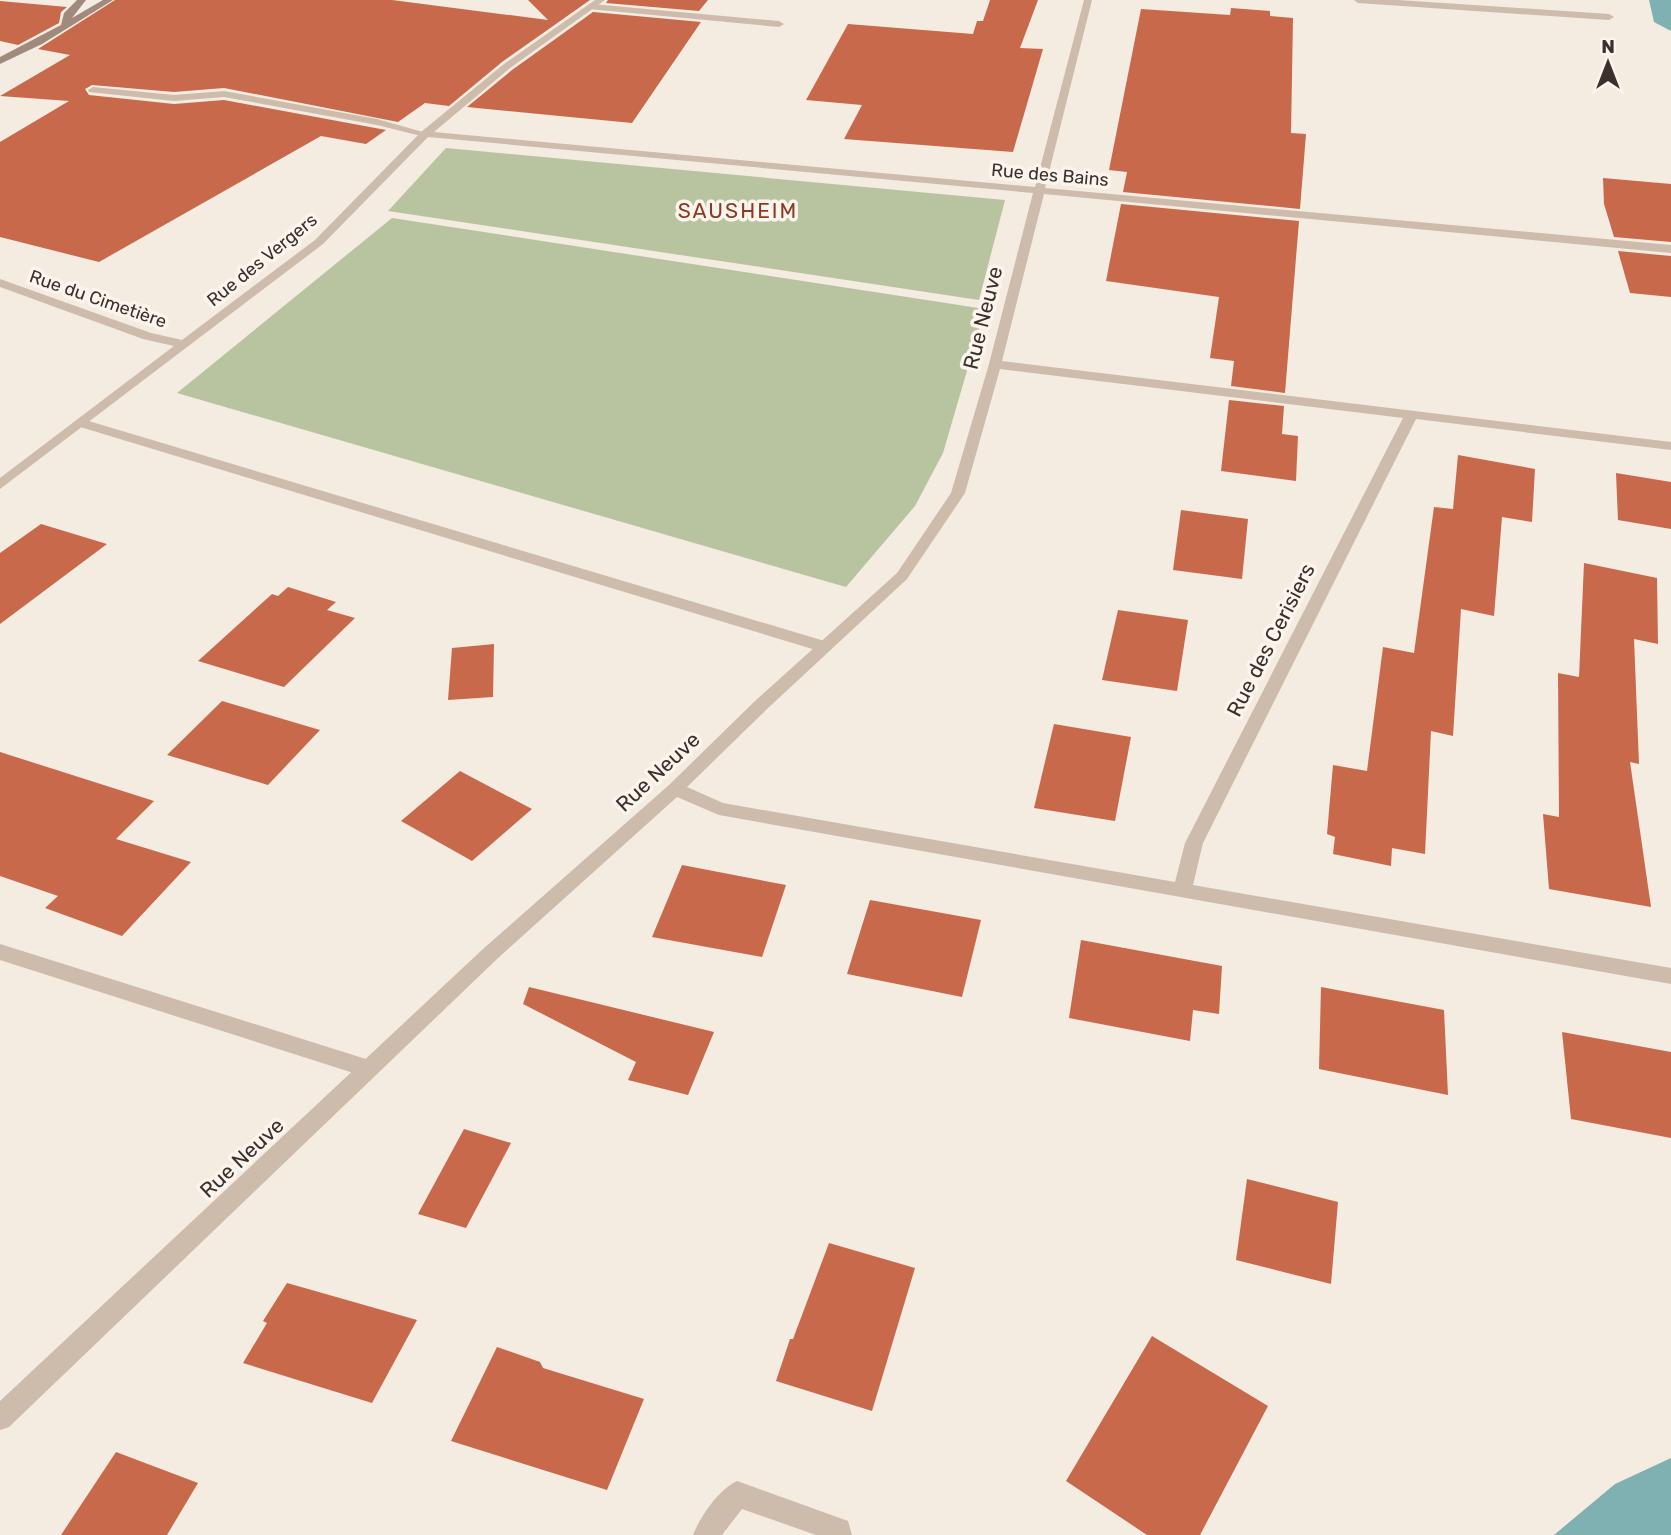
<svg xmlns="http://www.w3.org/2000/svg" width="1671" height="1535" font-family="Rubik,sans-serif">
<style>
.green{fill:#b8c4a0}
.water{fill:#7fb0b2}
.building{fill:#c8694b}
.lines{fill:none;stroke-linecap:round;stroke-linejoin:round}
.lane{fill:#cdbbac;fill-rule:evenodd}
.street{fill:#cdbbac;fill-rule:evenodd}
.secondary{fill:#a18a7d;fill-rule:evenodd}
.labels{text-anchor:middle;stroke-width:7;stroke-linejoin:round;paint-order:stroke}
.far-street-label{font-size:18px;fill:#3b302b;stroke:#fbf5ee}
.far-quarter-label{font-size:21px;letter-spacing:2px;fill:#8c3b22;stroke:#fbf5ee}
.street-label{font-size:21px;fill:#3b302b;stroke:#fbf5ee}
</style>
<rect width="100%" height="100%" fill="#f4ebe1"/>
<!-- green -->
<path class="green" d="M446 148 1005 200 979 300 388 211Z
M392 218 985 309 943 453 915 506 846 587 177 393Z"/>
<!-- water -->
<path class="water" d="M1649 0H1671V31L1654 22Z
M1671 1458V1535H1554L1615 1484Z"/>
<!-- building -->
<path class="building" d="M115 0H392L548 20 528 0H590L502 62 449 106 425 103 398 122 224 88 174 92 92 85 85 89 89 95 174 104 224 100 386 130 366 144 321 136 99 262 0 237V142L69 101 0 96 70 55 38 49Z
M608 0H708L699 11 606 3Z
M990 0H1038L1020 48 1043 49 1013 152 844 139 862 105 806 100 848 24 973 34 977 21H983Z
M0 1 67 7 61 12 59 23 18 45 0 41Z
M1231 8 1270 11V16L1293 18 1291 133 1306 134 1300 209 1123 192 1127 172 1109 170 1141 9 1230 15Z
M593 12 701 22 632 123 467 107 512 70Z
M1603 178 1671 184V242L1614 237 1604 204Z
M1121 204 1299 221 1285 393 1231 386 1234 361 1210 358 1219 297 1106 281Z
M1618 251 1671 256V297L1630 293Z
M1229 400 1284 406 1282 434 1298 436 1296 481 1221 471Z
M1458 455 1535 469 1532 522 1502 517 1494 616 1461 609 1453 736 1431 731 1425 854 1392 848 1391 866 1333 854 1335 837 1327 834 1333 765 1367 771 1383 647 1414 653 1434 507 1453 509Z
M1616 473 1671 482V529L1618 520Z
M1181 510 1248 519 1242 579 1173 570Z
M41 524 107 544 0 624V553Z
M1584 563 1657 578 1658 644 1634 639 1639 764 1630 762 1651 907 1549 889 1543 814 1559 817 1558 673 1579 677Z
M288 587 336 602 327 610 355 618 284 687 198 661 272 594 278 596Z
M1118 610 1188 620 1177 691 1102 680Z
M494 644 493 697 448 700 452 648Z
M222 701 320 730 268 785 167 755Z
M1054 724 1131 737 1115 821 1034 808Z
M0 752 154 801 116 839 191 862 122 936 45 908 58 896 0 876Z
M460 771 532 809 472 861 401 821Z
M682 865 786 885 762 957 652 937Z
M870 900 981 920 962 997 847 974Z
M1081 940 1222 966 1219 1014 1193 1010 1190 1041 1069 1018Z
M529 987 714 1032 688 1095 628 1080 636 1062 523 1004Z
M1321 987 1444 1010 1448 1095 1319 1069Z
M1562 1032 1671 1052V1138L1571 1119Z
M464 1129 511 1143 466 1228 418 1214Z
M1247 1179 1338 1202 1331 1284 1236 1260Z
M829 1243 915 1268 872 1411 776 1381 790 1339H793Z
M287 1283 417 1320 372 1403 243 1363 267 1323 263 1321Z
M1152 1336 1268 1406 1200 1535H1147L1066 1481Z
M497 1347 540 1362 543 1368 644 1399 607 1490 451 1441Z
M116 1452 198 1483 167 1535H61Z"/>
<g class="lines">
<!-- lane -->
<path class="lane" d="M592 4 779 21 784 24 779 27 589 9V5Z
M93 87 174 95 224 91 377 119 430 134 425 137 377 125 224 97 174 101 89 92 88 90Z
M82 419 831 643 833 647 825 652 819 651 77 426 75 423Z
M0 944 369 1060 376 1063 379 1069 376 1075 369 1078 0 960Z"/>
<!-- street -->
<path class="street" d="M595 0H605L510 68 434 132 1035 187 1084 0H1092L1045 188 1671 245V253L1044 194 1002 361 1671 442V450L1416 419 1203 843 1193 885 1671 968V984L719 815 677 797 497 959 9 1427 0 1430V1401L483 949 669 785 755 701 897 573 951 493 989 364 1033 193 428 137 323 244 0 489V478L174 346 143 339 0 287V279L151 333 182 340 315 240 421 132 504 64ZM1000 369 1403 418 1185 843 1175 882 723 803 687 787 767 709 907 579 965 493Z
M1354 0H1398L1609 14 1614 17 1609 20 1358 3Z
M737 1481 848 1521 852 1535H816L742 1509 722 1535H693C700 1517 719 1489 737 1481Z"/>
<!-- secondary -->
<path class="secondary" d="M77 0H86L72 18 103 0H113L42 44 0 64V57L61 25 64 13Z"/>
</g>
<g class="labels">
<!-- far-street labels -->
<g class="far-street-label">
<text transform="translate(1050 175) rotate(5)" y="6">Rue des Bains</text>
<text transform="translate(262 260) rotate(-39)" y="6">Rue des Vergers</text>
<text transform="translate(98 299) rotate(19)" y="6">Rue du Cimetière</text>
</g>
<!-- far-quarter labels -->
<g class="far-quarter-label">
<text x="738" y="218">SAUSHEIM</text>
</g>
<!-- street labels -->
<g class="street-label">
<text transform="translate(983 318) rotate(-76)" y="7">Rue Neuve</text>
<text transform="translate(1271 640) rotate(-63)" y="7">Rue des Cerisiers</text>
<text transform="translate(658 772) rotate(-43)" y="7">Rue Neuve</text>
<text transform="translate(242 1158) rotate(-43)" y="7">Rue Neuve</text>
</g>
</g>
<!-- north arrow -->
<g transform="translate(1608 63)" stroke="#fbf5ee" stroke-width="5" paint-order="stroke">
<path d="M0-5L12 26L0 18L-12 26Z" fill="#3b302b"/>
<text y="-10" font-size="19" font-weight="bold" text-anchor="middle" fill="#3b302b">N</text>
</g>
</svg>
